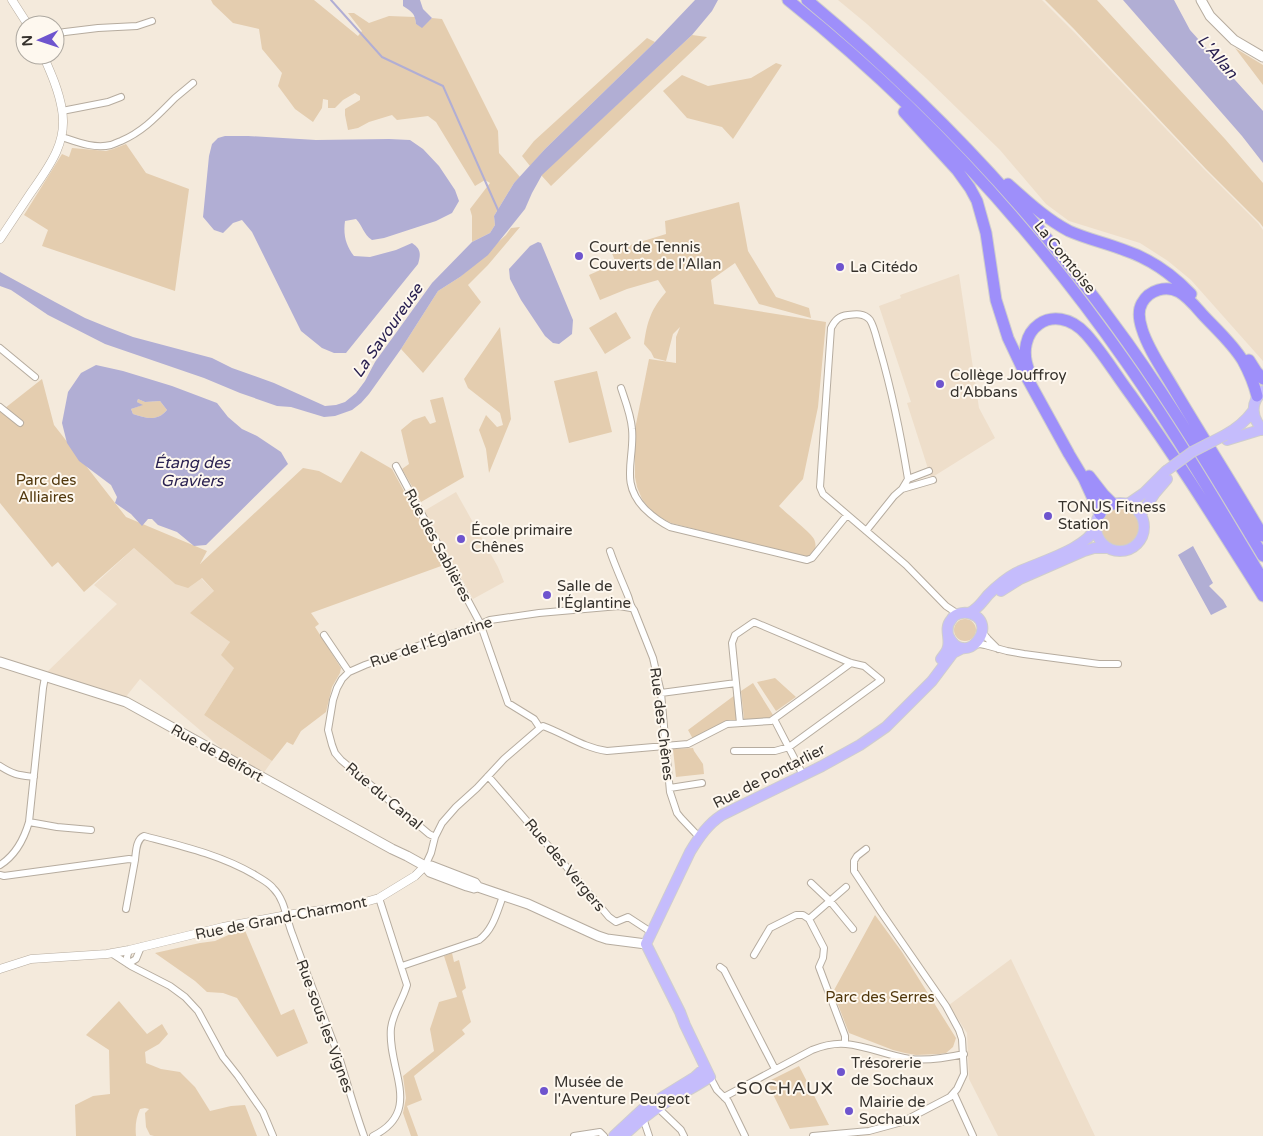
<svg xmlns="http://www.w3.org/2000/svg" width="1263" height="1136" font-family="'Varela Round',sans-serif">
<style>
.built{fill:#eedeca}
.green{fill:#e4cdaf}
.water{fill:#b1aed4;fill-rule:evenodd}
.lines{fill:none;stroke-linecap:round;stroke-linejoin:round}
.stream{stroke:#b1aed4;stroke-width:2}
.minor-casing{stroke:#b6ac9f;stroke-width:8}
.tertiary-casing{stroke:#b6ac9f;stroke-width:9}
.secondary-casing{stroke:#b6ac9f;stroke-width:11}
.primary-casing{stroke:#cfcecd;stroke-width:12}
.motorway-casing{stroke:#cfcecd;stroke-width:13}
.minor{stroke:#fff;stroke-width:6}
.tertiary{stroke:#fff;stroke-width:8}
.secondary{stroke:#fff;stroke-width:9}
.primary{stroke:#c5bcfc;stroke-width:10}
.motorway{stroke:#9e8ffa;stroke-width:11}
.primary-bridge-casing{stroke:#cfcecd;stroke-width:12;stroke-linecap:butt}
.primary-bridge{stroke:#c5bcfc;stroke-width:10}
.poi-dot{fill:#6e54ce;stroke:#fef8ef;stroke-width:2}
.labels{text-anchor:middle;stroke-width:4;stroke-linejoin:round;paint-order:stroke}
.poi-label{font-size:15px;fill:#36322d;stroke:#fef8ef;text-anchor:start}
.street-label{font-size:15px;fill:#36322d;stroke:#fef8ef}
.park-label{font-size:15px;fill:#51370c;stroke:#fef8ef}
.water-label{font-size:16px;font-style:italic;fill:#2a2151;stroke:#fef8ef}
.quarter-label{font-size:18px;letter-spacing:1px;fill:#36322d;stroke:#fef8ef}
</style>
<rect width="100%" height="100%" fill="#f4eadc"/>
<!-- built -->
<path class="built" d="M838 0H1042L1075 33 1203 168 1258 223 1263 230V361L1191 280 1168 261 1140 243 1069 221 1046 204 1000 150 926 78 867 24Z
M959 274 979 408 995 438 931 478 907 403 911 402 879 306 901 298 900 295Z
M456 492 498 567 504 582 473 599 424 511Z
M134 548 175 584 201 578 214 591 230 643 234 668 204 715 272 761 263 774 227 753 140 679 125 698 46 673 117 604 94 585Z
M1011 959 1095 1136H998L969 1079 967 1033 949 1005Z"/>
<!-- green -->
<path class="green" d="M211 0H314L358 36 362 31 348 13H354L369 23 389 16 415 17 416 24 422 27 432 18 442 19 498 131 499 153 520 177 514 183 494 216 495 225 490 233 472 242V216L470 209 490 183 485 180 475 186 436 122 428 116 397 120 392 115 369 122 358 128 348 130 345 115V109L360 100V96L355 93 343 100 335 108H328V100L323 99 322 108 313 122 295 109 278 86 282 73 262 49 259 29 233 23 213 4Z
M1045 0H1097L1225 139 1263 183V227L1260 223 1206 169 1074 29Z
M692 35 707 37 551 186 541 175Z
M647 38 655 42 545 149 530 166 522 156 534 141Z
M1235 48 1263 65V85Z
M776 63 782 65 733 139 722 127 687 118 663 91 682 75 708 86 751 78Z
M126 144 146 173 189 189 175 291 42 246 48 230 24 215 62 154 69 157 72 148 106 151 113 149Z
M739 202 748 251 776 297 809 308 811 318 759 304 735 263 711 280 714 304 826 322 818 407 803 479 779 506C785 512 812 534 814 539 818 548 814 555 805 557L671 523 656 515 648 507 642 499 637 487 635 477V429L649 359 676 363V337L680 327 673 334 666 361 654 358 651 352 644 344C647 322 651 309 666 292L658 280 627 289 600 300 589 275 616 263 611 251 666 234 665 221Z
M520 227 488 265 468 285 481 302 423 373 401 349 438 291 460 277 506 235 511 228Z
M616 312 631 338 605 354 589 328Z
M500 327 511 419 489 473 486 449 479 430 486 415 497 427 503 425 500 413 468 388 464 379Z
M597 371 612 432 569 443 554 381Z
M42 379 54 425 126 517 207 551 200 564 303 468 319 471 341 483 361 451 392 469 444 565 311 613 319 624 315 627 341 668 340 673 332 687 326 712 301 731 293 745 287 742 272 761 204 715 234 668 221 655 230 642 190 613 214 591 202 578 188 588 175 584 134 548 84 592 58 562 52 567 0 503V412Z
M443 397 464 477 421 502 402 469 409 464 401 430 413 420 425 416 430 424 436 422 430 400Z
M138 399 145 402 160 401 167 410C157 422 146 418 133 414L131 409 142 405 137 402Z
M1101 527a19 19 0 1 1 38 0a19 19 0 1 1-38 0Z
M954 630a11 11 0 1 1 22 0a11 11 0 1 1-22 0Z
M775 678 796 697 776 711 757 682Z
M753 683 773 715 767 719H744L741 691Z
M735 695 737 722 693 739 688 730Z
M693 748 694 751 703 764 704 774 676 777 673 749Z
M875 915 902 952 956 1038 953 1047 946 1053 939 1054 916 1055 905 1053 893 1050 849 1033 833 992Z
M244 928 281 1015 294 1009 308 1043 277 1057 237 998 223 993 207 992 195 981 155 953 200 943 215 941Z
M452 953 454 962 459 960 466 988 462 991 471 1022 462 1030 465 1034 414 1076 422 1100 407 1106 418 1136H411L403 1113 406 1098 403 1076 434 1051 430 1029 439 1002 457 997 444 956Z
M119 1001 147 1034 162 1024 168 1034 159 1044 145 1052 146 1063 161 1069 180 1072 195 1087 210 1111 231 1106 245 1105 257 1136H154L150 1135 146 1127 145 1113 149 1109 145 1108 140 1109C136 1118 135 1126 136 1136H76L75 1105 93 1096 110 1094 109 1050 86 1035Z
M799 1066 829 1125 790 1129 767 1082Z"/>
<!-- water -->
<path class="water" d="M403 0H420L423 9 432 18 422 28 416 24C415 13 412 12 403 6Z
M695 0H718L712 11 692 35 542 175 532 193 525 209 488 255 460 277 438 291 401 349 369 394 361 403 352 410 335 416 324 417 291 407 277 406 240 393 204 378 105 344 48 315 11 290 0 286V272L55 302 85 318 107 327 133 337 212 358 232 368 274 383 325 406 336 405 345 402 356 393 365 381 375 362 432 283 472 242 490 233 495 225 494 216 514 183 545 149 655 42Z
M1123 0H1174L1190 30 1263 111V163L1242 136Z
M225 136H248L316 140 389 139 410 140 423 149 439 166 455 190 459 201 452 213 436 221 384 238 372 240C363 234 363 226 356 219L345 221C343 235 346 246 354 256L370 257 396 250 412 243C421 249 421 254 418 264L346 353H334L322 348 301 331 252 232 242 220 233 223 223 233 214 230 203 217 209 156 212 144 218 138Z
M538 242 541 243 573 320 572 334 559 344 553 343 545 336 521 300 510 279 509 269 530 246Z
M96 365 123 371 172 386 217 403 228 417 242 429 257 436 281 452 288 464 206 545 194 546 177 532 158 525 152 519H148L142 526 131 514 115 503 117 497 111 485 79 461 67 443 62 423 68 392 81 373ZM138 399 145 402 160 401 167 410C157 422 146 418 133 414L131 409 143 405 137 402Z
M1193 546 1213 583 1209 586 1223 600 1227 607 1211 615 1178 555Z"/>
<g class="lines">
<!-- stream -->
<path class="stream" d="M331 0 382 57 443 86 498 210"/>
<!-- minor casing -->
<g class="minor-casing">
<path id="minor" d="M55 34 65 32 98 28 137 26 152 21
M62 111 108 102 121 97
M62 137C77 142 94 149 111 145 114 144 118 142 121 141 144 131 158 115 175 98 181 93 187 88 193 83
M0 348 35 377
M621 388C625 400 631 415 632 429 635 459 619 483 645 509 653 517 660 522 670 527L807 560 812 558 847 515
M0 407 20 423
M396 466 480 623 508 703 534 719 540 728
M908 479C901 436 892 392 880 350 877 341 875 328 870 320 864 313 856 314 848 315 839 316 835 320 831 328L822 457 820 487 823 494 906 565 946 606 958 614
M902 489 908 479 929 471
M866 531 894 496 902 489 933 480
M610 551C615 566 622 581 628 596 630 601 630 606 634 610L653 658 661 693 670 792 677 813 681 818 699 837
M982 632 988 639 998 649
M324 635 349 672
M974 645 980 644 985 645 1007 651 1024 654 1099 664H1118
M661 693 736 683
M774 719 803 775
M540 728 543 726C565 734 584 748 607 751L688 744 727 724 771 721 851 663
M734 751H775L789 747 881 680 864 666 851 663 754 622 735 635 732 643 740 723
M0 766C14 775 18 775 34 777
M488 776 564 864 609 917 616 922 628 917 651 932
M670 788 702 783
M29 822 57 827 91 830
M435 837 429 834 341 760 335 753 332 745 328 730 333 700 337 688 342 679 349 672 365 665 454 633 472 628 490 620 539 613 619 606 631 608
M135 860C136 852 136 839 144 836 182 846 221 855 255 875 261 879 268 882 273 888 286 901 286 920 293 936 308 978 325 1019 340 1060 348 1086 355 1111 364 1136
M0 865C16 855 24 839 29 822L43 688 45 677
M425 866 431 853 435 837 442 823 456 807 477 788 504 759 540 728
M0 875 4 876 129 859 135 860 126 909
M811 883 830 901 853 929
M809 919 846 887
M129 950 127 957 128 964 136 959 141 947
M111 953 131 966 170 986 185 997 198 1011 223 1057 238 1076 263 1112 273 1136
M754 955 770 928 796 915H803L809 919 824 948 823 958 819 967 845 1036V1044
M402 966 479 940C493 930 497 912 503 896
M720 967 724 970 775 1069
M710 1077 717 1090 728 1101 745 1136
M954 1094 973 1136
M724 1097 812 1050C822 1046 835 1043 846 1044 868 1046 888 1056 910 1059 928 1061 946 1058 964 1054
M656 1106 681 1130 684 1136
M643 1118 649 1136
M373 1136C424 1111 387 1069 391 1028 393 1012 403 1000 407 985L379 898
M574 1136 600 1132 604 1136
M813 1136 869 1131 902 1122 950 1097 957 1089 964 1074 962 1039 959 1030 946 1006 881 912 854 871V861L857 856 866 849"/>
</g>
<!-- tertiary casing -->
<g class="tertiary-casing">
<path id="tertiary" d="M12 0 28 25
M0 239C10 224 20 209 30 194 48 168 68 143 62 110 59 91 51 73 43 55
M0 969 31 959 107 954 129 950 223 927 287 915 355 905 379 898 415 876 425 866"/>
</g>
<!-- secondary casing -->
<g class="secondary-casing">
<path id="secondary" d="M1201 0 1210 16 1234 40 1263 57
M0 662 126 702 392 849 407 856 425 866 430 872 467 886 474 888 478 887 528 904 598 936 607 939 646 944
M425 866H431L475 883 478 887"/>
</g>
<!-- primary casing -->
<g class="primary-casing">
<path id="primary" d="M1263 391C1250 402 1251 418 1263 430
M1225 435C1236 429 1245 422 1253 411
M1227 440 1263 429
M1096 527a24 24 0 1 1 48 0a24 24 0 1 1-48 0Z
M1128 504 1144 493 1166 471
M1141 514 1155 493 1167 479
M1001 591 1020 579 1084 551 1094 548H1108
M969 613C978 609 982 602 988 595 997 586 1005 579 1016 573 1038 562 1086 550 1096 527
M941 659C943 656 946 653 947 650 952 640 943 629 951 620 954 614 962 612 968 613 1003 621 965 672 948 635
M646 944 690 852C699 837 708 824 722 815L822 766 860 745 886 727 932 681 953 653 963 648
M614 1136 643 1109 695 1077 705 1068
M623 1136C635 1125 646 1115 660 1106 676 1096 694 1088 710 1077L685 1025 680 1012 646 944"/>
</g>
<!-- motorway casing -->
<g class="motorway-casing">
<path id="motorway" d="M788 0C917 103 1031 226 1126 362 1175 432 1219 506 1263 580
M807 0C928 100 1036 214 1127 342 1176 411 1220 484 1263 556
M904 112 957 170 970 188 977 201 986 233 996 300 1008 338 1026 376 1069 454 1084 479 1100 514
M1008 184C1027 201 1046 219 1069 231 1087 239 1106 243 1124 250 1151 259 1172 274 1191 294
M1249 360 1256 371 1263 379
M1030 373C1011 330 1054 299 1086 334 1103 353 1116 375 1131 395 1178 460 1220 528 1263 596
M1257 396C1254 384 1249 372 1243 361 1233 344 1217 330 1203 315 1196 307 1188 297 1179 292 1166 285 1149 290 1142 303 1138 310 1139 320 1142 329 1148 349 1163 370 1174 389 1203 438 1234 486 1263 536
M1089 476 1103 494 1113 504"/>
</g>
<!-- minor -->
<use href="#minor" class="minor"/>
<!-- tertiary -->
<use href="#tertiary" class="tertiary"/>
<!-- secondary -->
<use href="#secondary" class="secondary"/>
<!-- primary -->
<use href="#primary" class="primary"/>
<!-- motorway -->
<use href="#motorway" class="motorway"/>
<!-- primary-bridge casing -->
<g class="primary-bridge-casing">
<path id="primary-bridge" d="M1166 471 1192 452 1225 435"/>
</g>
<!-- primary-bridge -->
<use href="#primary-bridge" class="primary-bridge"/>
</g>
<!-- markers -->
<g class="poi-dot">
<circle cx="579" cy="256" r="5"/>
<circle cx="840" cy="267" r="5"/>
<circle cx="940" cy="384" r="5"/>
<circle cx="1048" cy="516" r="5"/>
<circle cx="461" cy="539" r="5"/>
<circle cx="547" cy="595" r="5"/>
<circle cx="841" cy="1072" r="5"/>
<circle cx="544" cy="1091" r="5"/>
<circle cx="849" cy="1111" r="5"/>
</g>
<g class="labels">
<!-- poi labels -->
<g class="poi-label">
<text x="589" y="252">Court de Tennis<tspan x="589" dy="17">Couverts de l'Allan</tspan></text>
<text x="850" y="272">La Citédo</text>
<text x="950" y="380">Collège Jouffroy<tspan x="950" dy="17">d'Abbans</tspan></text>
<text x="1058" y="512">TONUS Fitness<tspan x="1058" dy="17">Station</tspan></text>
<text x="471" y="535">École primaire<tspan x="471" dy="17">Chênes</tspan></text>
<text x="557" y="591">Salle de<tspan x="557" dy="17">l'Églantine</tspan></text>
<text x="851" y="1068">Trésorerie<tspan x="851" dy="17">de Sochaux</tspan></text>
<text x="554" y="1087">Musée de<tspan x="554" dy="17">l'Aventure Peugeot</tspan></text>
<text x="859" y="1107">Mairie de<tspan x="859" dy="17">Sochaux</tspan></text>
</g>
<!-- street labels -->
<g class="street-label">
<text transform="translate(1065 257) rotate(51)" y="5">La Comtoise</text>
<text transform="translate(438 545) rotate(62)" y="5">Rue des Sablières</text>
<text transform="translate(431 642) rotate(-19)" y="5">Rue de l'Églantine</text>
<text transform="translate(662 724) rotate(83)" y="5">Rue des Chênes</text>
<text transform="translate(217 753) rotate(29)" y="5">Rue de Belfort</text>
<text transform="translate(769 776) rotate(-27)" y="5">Rue de Pontarlier</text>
<text transform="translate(384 796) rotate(40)" y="5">Rue du Canal</text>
<text transform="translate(565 865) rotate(50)" y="5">Rue des Vergers</text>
<text transform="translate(281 918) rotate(-11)" y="5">Rue de Grand-Charmont</text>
<text transform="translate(325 1026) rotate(70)" y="5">Rue sous les Vignes</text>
</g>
<!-- park labels -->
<g class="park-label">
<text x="46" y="485">Parc des<tspan x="46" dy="17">Alliaires</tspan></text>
<text x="880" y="1002">Parc des Serres</text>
</g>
<!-- water labels -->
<g class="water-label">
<text transform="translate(1218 56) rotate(49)" y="6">L'Allan</text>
<text transform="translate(387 330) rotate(-55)" y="6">La Savoureuse</text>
<text x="192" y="468">Étang des<tspan x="192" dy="18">Graviers</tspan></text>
</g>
<!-- quarter labels -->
<g class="quarter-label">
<text x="785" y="1094">SOCHAUX</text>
</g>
</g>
<!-- north arrow -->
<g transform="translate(40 40) rotate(267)"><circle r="24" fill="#fef8ef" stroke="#aea9a1"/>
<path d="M0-4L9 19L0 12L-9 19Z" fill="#6e54ce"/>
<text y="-8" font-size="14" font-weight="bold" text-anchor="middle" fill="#36322d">N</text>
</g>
</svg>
